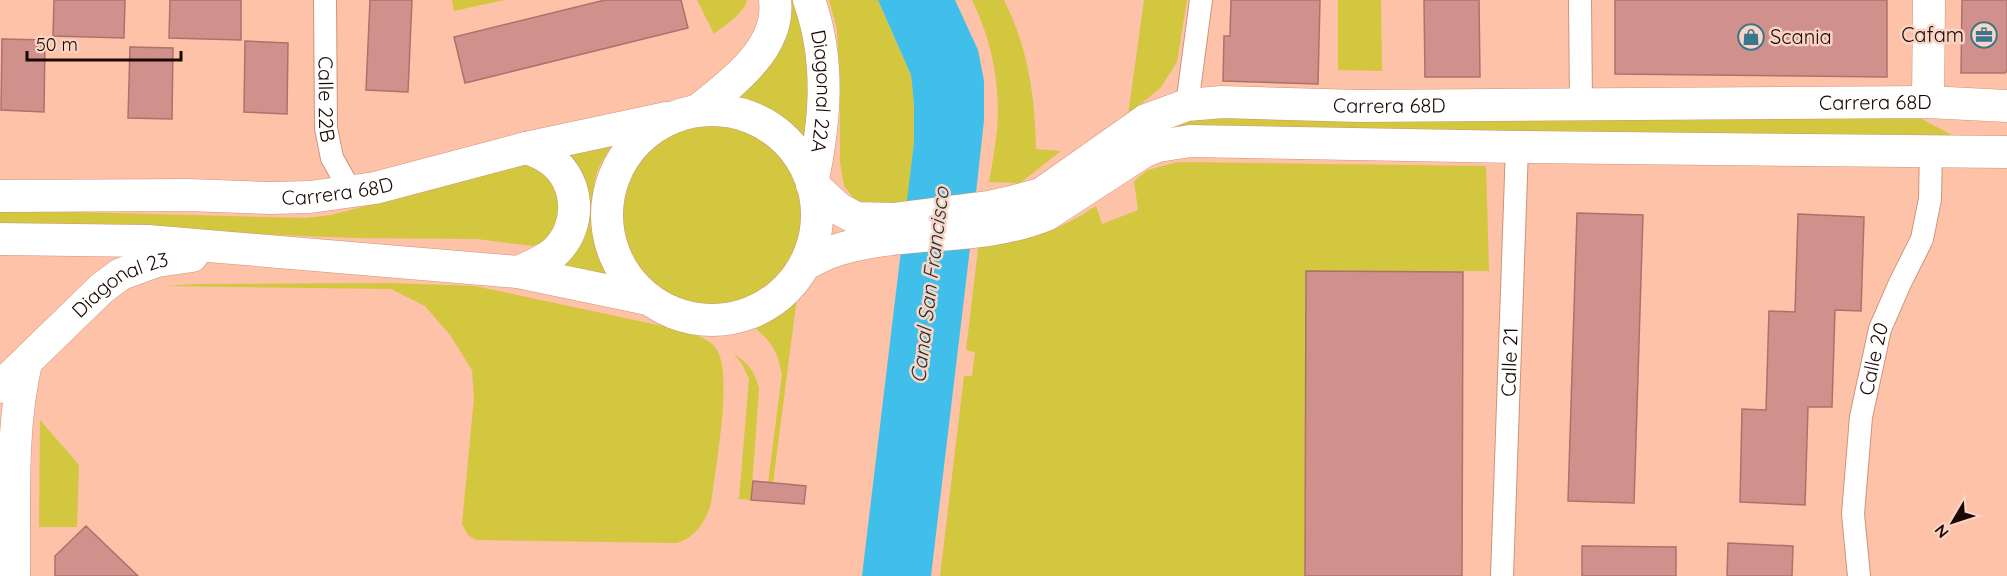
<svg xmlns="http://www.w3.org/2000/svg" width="2007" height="576" font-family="Quicksand,sans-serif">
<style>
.green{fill:#d2c73f}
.water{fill:#40bfea}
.building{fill:#d0918c;stroke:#ad716c;stroke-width:1.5}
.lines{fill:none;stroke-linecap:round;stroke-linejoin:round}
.street-casing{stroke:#cd947b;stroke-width:24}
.secondary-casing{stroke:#cd947b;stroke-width:33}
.street{stroke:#fff;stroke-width:22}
.secondary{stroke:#fff;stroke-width:32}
.labels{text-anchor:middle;stroke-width:5;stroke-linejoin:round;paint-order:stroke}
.poi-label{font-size:20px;fill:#1b0802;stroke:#fad5c5;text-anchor:end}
.street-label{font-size:20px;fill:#1b0802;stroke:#fad5c5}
.water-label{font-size:21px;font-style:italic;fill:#16313a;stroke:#fad5c5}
</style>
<rect width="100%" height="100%" fill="#fdc2a8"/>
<!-- green -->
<path class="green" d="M452 0H504L454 11Z
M697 0H747C744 14 725 25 714 34Z
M786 0H796L803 24 811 109 806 149 782 124 757 105 726 100Z
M829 0H878L911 75 914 104V142L907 203 875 208 854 199 844 186 840 163V88L837 29Z
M972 0H1004C1028 48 1035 95 1036 149L1061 151 1020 183 989 182C992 165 995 148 997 131 1001 87 992 40 972 0Z
M1144 0H1187L1177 62 1161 87 1128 115Z
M1338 0H1381L1382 71 1338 70Z
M1197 115 1916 116 1963 141 1145 134Z
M618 215a93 93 0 1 1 186 0a93 93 0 1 1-186 0Z
M619 135C610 149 598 164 595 180 588 215 598 250 614 280L549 266 570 245 549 153Z
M535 162 550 171 569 210 547 241 533 246 477 239 355 238 122 229 0 227V210L305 218 331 215Z
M1178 162 1486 166 1489 271H1306L1305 576H940L964 376H972L975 352 966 350 979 241C1030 242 1054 233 1096 206L1102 224 1138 210 1134 181 1148 170Z
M391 283 475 286 681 330C693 334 710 338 717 350 733 376 715 470 711 504 705 522 696 537 677 543L476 540 468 535 462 524 474 398 472 370 450 335 425 306 391 289 164 286 196 284Z
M797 297 773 483H768L782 374C777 349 771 342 753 326Z
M734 354C749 364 754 370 759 388L751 500 739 499 749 379 742 364Z
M40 420 79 465 77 527H39Z"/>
<!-- water -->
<path class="water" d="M878 0H955L978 50 984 81V120L970 248 931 576H862L914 142V104L911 75Z"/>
<!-- building -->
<path class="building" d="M54 0H125L124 38 53 36Z
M170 0H241V40L169 38Z
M370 0H412L408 92 366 90Z
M605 0H681L688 28 465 83 454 37Z
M1231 0H1320L1318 84 1223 81 1224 36H1230Z
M1424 0H1479L1480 77H1425Z
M1615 0H1887V77L1615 74Z
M1962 0H2007V71L2005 73H1961Z
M2 39 45 40 44 112 1 110Z
M245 41 288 43 287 114 244 112Z
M130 47 173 48 172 119 128 118Z
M1577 213 1643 215 1634 503 1568 501Z
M1798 214 1864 217 1861 311 1835 310 1832 407H1808L1805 505 1740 502 1742 409 1766 410 1769 311 1795 312Z
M1306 271 1463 272 1462 576H1305Z
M753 481 806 486 804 504 751 500Z
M86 526 138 576H55V556Z
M1728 543 1793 546 1792 576H1727Z
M1582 546 1676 547V576H1582Z"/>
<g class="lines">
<!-- street casing -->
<g class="street-casing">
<g id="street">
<path id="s1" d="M325 0 326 128 332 158 351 192"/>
<path d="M1580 0 1581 105"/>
<path d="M1187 105 1201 0"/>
<path id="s2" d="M1502 576 1517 147"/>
<path id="s3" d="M1859 576 1853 514 1861 417 1880 329 1900 283 1922 239 1930 199 1931 151"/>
</g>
</g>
<!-- secondary casing -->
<g class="secondary-casing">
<g id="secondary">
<path id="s4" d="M809 0C831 62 825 122 812 184"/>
<path d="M1928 102 1929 0"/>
<circle cx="712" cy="215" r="105"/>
<path d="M698 110C731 84 781 48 775 0"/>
<path id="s5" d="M812 184 839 209 856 218 893 219 988 207 1015 201 1041 194 1146 120 1187 105 1222 102 1360 106 1928 102 2007 106"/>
<path id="s6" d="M0 196 188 195 271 198 310 197 375 188 526 148 667 118"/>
<path d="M0 239 148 241 518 272 648 299"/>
<path d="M806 264C814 260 822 255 831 252 899 228 978 243 1046 215L1143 152 1158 146 1190 141 1517 147 2007 152"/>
<path d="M518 272C530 267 545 261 555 252 584 225 580 174 543 155 538 152 531 150 526 148"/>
<path id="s7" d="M0 387 102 288 121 274 157 261 192 256"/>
<path d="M14 576C15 505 10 432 26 363"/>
</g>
</g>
<!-- street -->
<use href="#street" class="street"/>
<!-- secondary -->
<use href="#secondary" class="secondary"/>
</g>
<!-- icons -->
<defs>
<g id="office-ring" transform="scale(1.35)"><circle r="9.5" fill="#fad5c5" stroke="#3a778e" stroke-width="1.5"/><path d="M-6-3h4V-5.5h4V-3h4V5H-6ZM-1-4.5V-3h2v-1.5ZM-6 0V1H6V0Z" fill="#3a778e"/></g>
<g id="shop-ring" transform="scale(1.35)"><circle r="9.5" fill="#fad5c5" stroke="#3a778e" stroke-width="1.5"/><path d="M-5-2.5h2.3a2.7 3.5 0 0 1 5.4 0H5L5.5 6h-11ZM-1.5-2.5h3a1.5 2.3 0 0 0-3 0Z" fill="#3a778e"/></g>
</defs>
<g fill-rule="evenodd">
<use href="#office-ring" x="1984" y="35"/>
<use href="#shop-ring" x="1751" y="37"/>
</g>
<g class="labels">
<!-- poi labels -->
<g class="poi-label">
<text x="1964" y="42">Cafam</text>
<text x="1770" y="44" text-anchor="start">Scania</text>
</g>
<!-- street labels -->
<g class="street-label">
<text dy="7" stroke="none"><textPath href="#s4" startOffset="93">Diagonal 22A</textPath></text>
<text dy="7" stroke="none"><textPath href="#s1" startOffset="99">Calle 22B</textPath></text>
<text dy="7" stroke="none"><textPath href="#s5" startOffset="1104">Carrera 68D</textPath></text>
<text dy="7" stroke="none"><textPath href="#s5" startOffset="618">Carrera 68D</textPath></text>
<text dy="7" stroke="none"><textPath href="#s6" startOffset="338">Carrera 68D</textPath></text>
<text dy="7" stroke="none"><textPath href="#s7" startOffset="160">Diagonal 23</textPath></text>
<text dy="7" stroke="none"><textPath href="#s3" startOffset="219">Calle 20</textPath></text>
<text dy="7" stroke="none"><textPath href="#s2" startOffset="214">Calle 21</textPath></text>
</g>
<!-- water labels -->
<g class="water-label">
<text transform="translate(930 285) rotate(-83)" y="7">Canal San Francisco</text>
</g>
</g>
<!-- north arrow -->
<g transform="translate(1953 522) rotate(231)" stroke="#fad5c5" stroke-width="4.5" paint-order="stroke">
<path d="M0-4.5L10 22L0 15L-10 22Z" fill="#1b0802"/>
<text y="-9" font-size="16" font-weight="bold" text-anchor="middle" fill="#1b0802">N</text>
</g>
<!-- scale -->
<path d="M27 51v9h154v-9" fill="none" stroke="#1b0802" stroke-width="3"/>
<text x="36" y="51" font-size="18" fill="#1b0802" stroke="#fad5c5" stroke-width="4.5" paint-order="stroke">50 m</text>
</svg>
